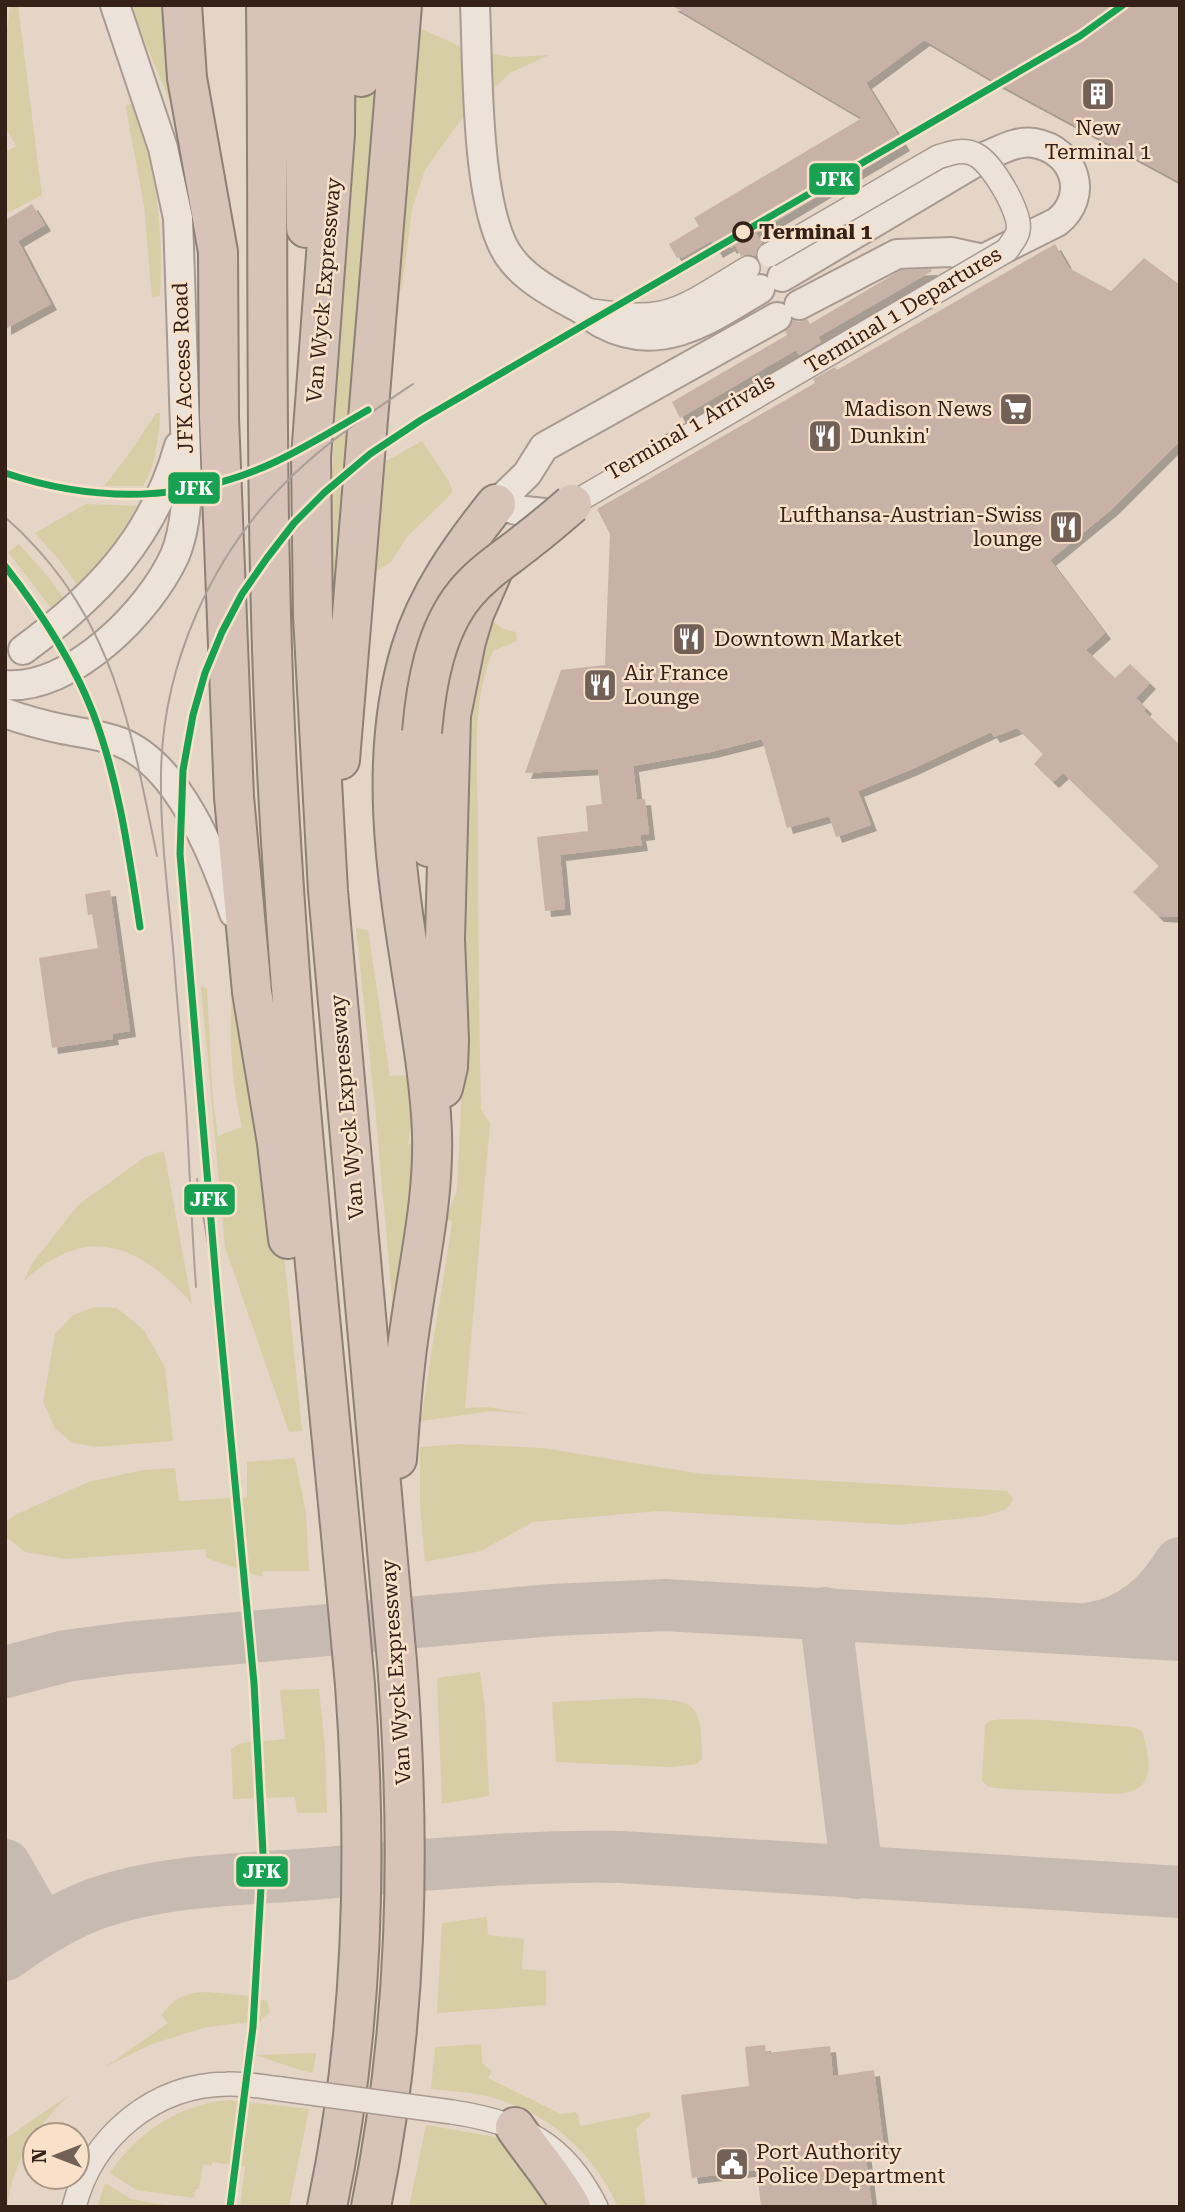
<svg xmlns="http://www.w3.org/2000/svg" width="1185" height="2212" font-family="'Roboto Serif',serif">
<style>
.green{fill:#d8cea6}
.lines{fill:none;stroke-linecap:round;stroke-linejoin:round}
.taxiway{stroke:#c7bab0;stroke-width:52}
.building{fill:#c8b1a7;filter:url(#shadow)}
.minor-casing{stroke:#a89a90;stroke-width:26}
.tertiary-casing{stroke:#a89a90;stroke-width:32}
.motorway-casing{stroke:#8d8077;stroke-width:42}
.minor{stroke:#ebe2d9;stroke-width:23}
.tertiary{stroke:#ebe2d9;stroke-width:28}
.motorway{stroke:#d7c3b7;stroke-width:38}
.tram{stroke:#aaa099;stroke-width:2}
.minor-bridge-casing{stroke:#a89a90;stroke-width:26;stroke-linecap:butt}
.motorway-bridge-casing{stroke:#8d8077;stroke-width:42;stroke-linecap:butt}
.minor-bridge{stroke:#ebe2d9;stroke-width:23}
.motorway-bridge{stroke:#d7c3b7;stroke-width:38}
.rail-1-casing{stroke:#f8e0c9;stroke-width:12}
.rail-1{stroke:#17a151;stroke-width:7}
.stop-dot{fill:#f8e0c9;stroke:#362119;stroke-width:3.5}
.labels{text-anchor:middle;stroke-width:5;stroke-linejoin:round;paint-order:stroke}
.poi-label{font-size:21px;fill:#362119;stroke:#f8e0c9;text-anchor:start}
.stop-label{font-size:21px;font-weight:bold;fill:#362119;stroke:#f8e0c9;text-anchor:start}
.street-label{font-size:21px;fill:#362119;stroke:#f8e0c9}
.line-badge{stroke:#f8e0c9;stroke-width:2.5}
.badge-label{font-size:19px;text-anchor:middle;font-weight:bold;fill:#fff}
</style>
<defs>
<filter id="shadow"><feDropShadow dx="6" dy="6" stdDeviation="0" flood-color="#0004"/></filter>
</defs>
<rect width="100%" height="100%" fill="#e4d5c6"/>
<!-- green -->
<path class="green" d="M10 5H18L42 195 8 213 5 208V152L16 146 5 127V48Z
M125 5H172L171 104 145 42Z
M354 5H397L421 29 462 47 509 57 549 55 510 73 463 117 425 170 412 209 402 287 396 298 337 611 332 612C325 452 347 292 355 133 358 91 355 48 354 5Z
M132 104C138 114 141 128 144 140 159 190 163 243 160 296L152 297 144 206 126 109V105Z
M156 413H160C159 437 156 464 143 486H104L126 458Z
M422 441 449 482 452 489 451 494 406 538 391 562 372 574 379 465Z
M86 504 138 506 111 548 77 585 60 561 35 533Z
M19 544 45 573 64 598 51 608 8 552Z
M489 618 503 629 516 632 517 641 493 651C470 705 478 768 478 826 478 920 479 1015 481 1109L490 1123 465 1408 487 1407 531 1414 492 1411 421 1421C430 1354 443 1288 452 1221L446 1219 457 1190 466 1007 464 746Z
M356 928 368 930 390 1076 409 1075 412 1117 408 1145 419 1138 396 1311 393 1308 375 1108Z
M233 960 274 1157 302 1431 289 1432 225 1247 201 986 207 989 213 1101 218 1136 242 1127C228 1072 230 1016 233 960Z
M164 1151 192 1304C141 1245 87 1222 24 1281L31 1265 78 1205 145 1157Z
M94 1307 117 1308 144 1330 165 1367 173 1441 96 1447 72 1443 55 1428 43 1402 55 1334 73 1315Z
M459 1444 542 1448 703 1474 1007 1491 1013 1498 1011 1504 1004 1510 984 1516 900 1525 658 1511 533 1522 481 1551 425 1562 420 1506V1447Z
M295 1458 306 1514 309 1571H263L262 1577 206 1558 205 1549 66 1559 25 1552 7 1538 5 1522 15 1515 88 1482 143 1470 175 1468 179 1501 247 1497V1462Z
M480 1672 485 1707 489 1796 442 1804 437 1678Z
M319 1689 325 1746 327 1813H297L295 1797 233 1799 231 1749 241 1743 285 1739 280 1690Z
M638 1698C694 1701 702 1698 702 1758L697 1764 672 1767 556 1762 552 1702Z
M1002 1719 1044 1720 1133 1727 1142 1731C1151 1762 1157 1792 1116 1794L1004 1789 989 1787 982 1781 985 1725 989 1721Z
M487 1917 488 1935 524 1939 522 1969 546 1971V2005L437 2013 442 1923Z
M208 1992 249 1996 267 2001 270 2011 261 2021 207 2027 152 2044 105 2067 168 2023 161 2015C178 1996 183 1993 208 1992Z
M481 2044 482 2063 492 2071 488 2078 561 2114 575 2112 578 2114 580 2126 650 2112V2116L636 2128 646 2207H618C594 2153 548 2112 490 2097 471 2092 451 2091 431 2089L435 2047Z
M316 2053 313 2073C293 2069 275 2061 254 2055Z
M69 2095C37 2127 13 2161 7 2207H5V2139Z
M231 2100 309 2109 289 2207H240L245 2167 213 2162 211 2166 203 2164 199 2189H196L194 2198 136 2190 110 2173C136 2133 182 2102 231 2100Z
M426 2125 496 2137 514 2145 578 2207H409Z
M105 2183 131 2199 176 2207H97Z"/>
<g class="lines">
<!-- taxiway -->
<path class="taxiway" d="M825 1613 857 1873
M1092 1628C1131 1622 1160 1596 1180 1563
M5 1672 66 1656 126 1648 552 1610 665 1605 1180 1635
M5 1865 42 1929
M5 1955C34 1934 64 1915 98 1903 166 1879 242 1880 313 1874 416 1866 518 1855 621 1857L1180 1892"/>
</g>
<!-- building -->
<path class="building" d="M671 5H1180V182L999 84 924 40 866 83 904 145 756 233 762 243 757 249 755 256 749 254 741 256 735 245 731 248 729 245 717 252 711 241 682 258 680 256 677 258 669 244 699 226 694 218 862 118Z
M32 204 45 225 18 241 51 304 5 329V218L6 220Z
M1055 244 1069 268 1111 291 1144 258 1180 285V441L1112 509 1050 560 1105 633 1086 650 1115 678 1130 664 1150 683 1136 698 1146 708 1144 711 1180 745V917L1158 916 1133 892 1159 866 1063 773 1053 782 1034 764 1043 754 1017 728 994 737 991 732 910 770 858 791 871 825 836 837 829 816 787 828 762 739 711 752 633 766 637 800 645 799 649 834 640 835 642 845 560 855 565 909 545 911 537 837 588 831 586 806 602 804 598 769 525 773 561 670 605 665 610 534 597 509 815 383 813 379 835 367 837 370Z
M931 269 932 271 818 337 821 342 799 355 796 350 680 418 672 402 787 335 785 331 793 320 799 322 807 319 810 324 901 270Z
M110 890 130 1031 112 1034 113 1039 52 1048 39 958 98 948 92 914 88 915 85 894Z
M765 2045 766 2053 830 2046 833 2076 874 2070 884 2148 865 2150 872 2207H761L757 2170 692 2178 681 2095 749 2086 745 2047Z"/>
<g class="lines">
<!-- minor casing -->
<g class="minor-casing">
<path id="minor" d="M584 310C609 313 636 318 661 313 689 308 723 282 748 268
M452 2112C520 2122 565 2143 596 2207
M74 2207C92 2136 154 2085 227 2084 245 2083 263 2087 281 2089"/>
</g>
<!-- tertiary casing -->
<g class="tertiary-casing">
<path id="tertiary" d="M475 5C478 66 475 216 512 260 529 282 558 296 581 309 589 314 595 320 603 324 661 355 712 318 760 289
M782 277 986 156C1001 150 1018 140 1034 143 1075 150 1090 196 1057 222L983 259 951 252 897 254 799 305
M544 513 516 510 496 504 527 474 544 447 777 317
M23 650C98 595 153 538 179 446
M5 685C71 691 150 611 175 555 184 533 186 510 187 487L178 218 163 148 115 5
M5 713C24 720 43 725 62 729 82 733 102 735 120 742 179 765 215 857 234 913"/>
</g>
<!-- motorway casing -->
<g class="motorway-casing">
<path id="motorway" d="M182 5 187 78 218 252 219 417 234 797 252 992 277 1143 288 1239
M266 5C269 253 264 502 276 750 291 1062 327 1374 355 1685 368 1859 363 2036 327 2207
M303 5 306 228
M336 5 335 134 311 457 313 616 328 891 397 1662C411 1845 408 2026 371 2207
M361 77 364 5
M422 732 421 789 429 847
M340 760 402 5
M443 1088 448 1067 449 1040 445 939 451 715 466 641 474 614 494 568
M397 1459C400 1415 403 1371 410 1327 419 1262 434 1199 432 1133 430 1082 421 1031 413 980 396 872 378 757 411 649 427 595 461 548 496 504
M515 2127C533 2154 555 2178 571 2207"/>
</g>
<!-- minor -->
<use href="#minor" class="minor"/>
<!-- tertiary -->
<use href="#tertiary" class="tertiary"/>
<!-- motorway -->
<use href="#motorway" class="motorway"/>
<!-- tram -->
<path class="tram" d="M5 517C114 613 129 722 157 856
M197 1179 218 1303
M196 1287C192 1233 190 1178 187 1123 184 1069 178 1014 174 960 169 899 160 837 161 775 162 665 212 553 291 477 328 441 370 413 413 384"/>
<!-- minor-bridge casing -->
<g class="minor-bridge-casing">
<path id="minor-bridge" d="M572 504 1007 250C1010 245 1017 237 1018 231 1022 213 992 163 976 155 964 148 950 153 938 157L769 255
M281 2089 452 2112"/>
</g>
<!-- motorway-bridge casing -->
<g class="motorway-bridge-casing">
<path id="motorway-bridge" d="M422 732C426 685 435 631 465 594 483 572 505 559 526 542 542 530 557 517 572 504"/>
</g>
<!-- minor-bridge -->
<use href="#minor-bridge" class="minor-bridge"/>
<!-- motorway-bridge -->
<use href="#motorway-bridge" class="motorway-bridge"/>
<!-- rail-1 casing -->
<g class="rail-1-casing">
<path id="rail-1" d="M5 473C95 503 188 503 275 462 307 447 337 428 368 410
M5 566C40 611 72 659 93 713 119 781 129 855 140 927
M230 2207 253 2027 263 1853 254 1683 218 1303 180 854 183 770 193 715 205 673 222 632 242 594 267 558 294 523 325 492 370 454 421 420 1080 36 1123 5"/>
</g>
<!-- rail-1 -->
<use href="#rail-1" class="rail-1"/>
</g>
<!-- icons -->
<defs>
<g id="building-square" transform="scale(1.75)"><rect x="-9" y="-9" width="18" height="18" rx="4" fill="#736056" stroke="#f8e0c9"/><path d="M-4-6H4V6H1V3H-1V6H-4ZM-2.5-4.3h1.7v1.8h-1.7ZM.8-4.3h1.7v1.8H.8ZM-2.5-1h1.7V.8h-1.7ZM.8-1h1.7V.8H.8Z" fill="#fff"/></g>
<g id="supermarket-square" transform="scale(1.75)"><rect x="-9" y="-9" width="18" height="18" rx="4" fill="#736056" stroke="#f8e0c9"/><path d="M-6-5.5h2.5l.6 2H6L4.5 2H-2.5L-4.4-4H-6ZM-1.5 3.2a1.3 1.3 0 1 0 .1 0ZM3 3.2a1.3 1.3 0 1 0 .1 0Z" fill="#fff"/></g>
<g id="restaurant-square" transform="scale(1.75)"><rect x="-9" y="-9" width="18" height="18" rx="4" fill="#736056" stroke="#f8e0c9"/><path d="M-5-6h1v4h1v-4h1v4h1v-4h1v5L-1.5 .5V6h-2V.5L-5-1ZM5-6V6H3V1.5H1.5Q1.5-4 5-6Z" fill="#fff"/></g>
<g id="civic-square" transform="scale(1.75)"><rect x="-9" y="-9" width="18" height="18" rx="4" fill="#736056" stroke="#f8e0c9"/><path d="M-.6-6.5H3V-4.5H.6V-3L4-1V1h2V6H-6V1h2V-1L-.6-3ZM-1.2 2.5V6h2.4V2.5Z" fill="#fff"/></g>
</defs>
<g fill-rule="evenodd">
<use href="#building-square" x="1098" y="94"/>
<use href="#supermarket-square" x="1016" y="409"/>
<use href="#restaurant-square" x="825" y="436"/>
<use href="#restaurant-square" x="1066" y="527"/>
<use href="#restaurant-square" x="689" y="639"/>
<use href="#restaurant-square" x="600" y="685"/>
<use href="#civic-square" x="732" y="2164"/>
</g>
<!-- markers -->
<circle class="stop-dot" cx="743" cy="232" r="9"/>
<g class="labels">
<!-- poi labels -->
<g class="poi-label">
<text x="1098" y="135" text-anchor="middle">New<tspan x="1098" dy="24">Terminal 1</tspan></text>
<text x="992" y="416" text-anchor="end">Madison News</text>
<text x="850" y="443">Dunkin'</text>
<text x="1042" y="522" text-anchor="end">Lufthansa-Austrian-Swiss<tspan x="1042" dy="24">lounge</tspan></text>
<text x="714" y="646">Downtown Market</text>
<text x="624" y="680">Air France<tspan x="624" dy="24">Lounge</tspan></text>
<text x="756" y="2159">Port Authority<tspan x="756" dy="24">Police Department</tspan></text>
</g>
<!-- stop labels -->
<g class="stop-label">
<text x="759" y="239">Terminal 1</text>
</g>
<!-- street labels -->
<g class="street-label">
<text transform="translate(324 290) rotate(-85)" y="7">Van Wyck Expressway</text>
<text transform="translate(903 310) rotate(-31)" y="7">Terminal 1 Departures</text>
<text transform="translate(183 368) rotate(-92)" y="7">JFK Access Road</text>
<text transform="translate(690 427) rotate(-30)" y="7">Terminal 1 Arrivals</text>
<text transform="translate(347 1107) rotate(-95)" y="7">Van Wyck Expressway</text>
<text transform="translate(396 1672) rotate(-94)" y="7">Van Wyck Expressway</text>
</g>
</g>
<g class="line-badge">
<rect x="808" y="162" width="53" height="34" rx="7" fill="#17a151"/>
<rect x="167" y="471" width="54" height="34" rx="7" fill="#17a151"/>
<rect x="183" y="1183" width="53" height="33" rx="7" fill="#17a151"/>
<rect x="235" y="1855" width="54" height="33" rx="7" fill="#17a151"/>
</g>
<g class="badge-label">
<text x="835" y="186">JFK</text>
<text x="194" y="495">JFK</text>
<text x="209" y="1206">JFK</text>
<text x="262" y="1878">JFK</text>
</g>
<!-- border -->
<rect width="1185" height="2212" fill="none" stroke="#362119" stroke-width="14"/>
<!-- north arrow -->
<g transform="translate(56 2156) rotate(270)"><circle r="33" fill="#f8e0c9" stroke="#aa9483" stroke-width="2"/>
<path d="M0-5L12 26L0 18L-12 26Z" fill="#736056"/>
<text y="-10" font-size="19" font-weight="bold" text-anchor="middle" fill="#362119">N</text>
</g>
</svg>
